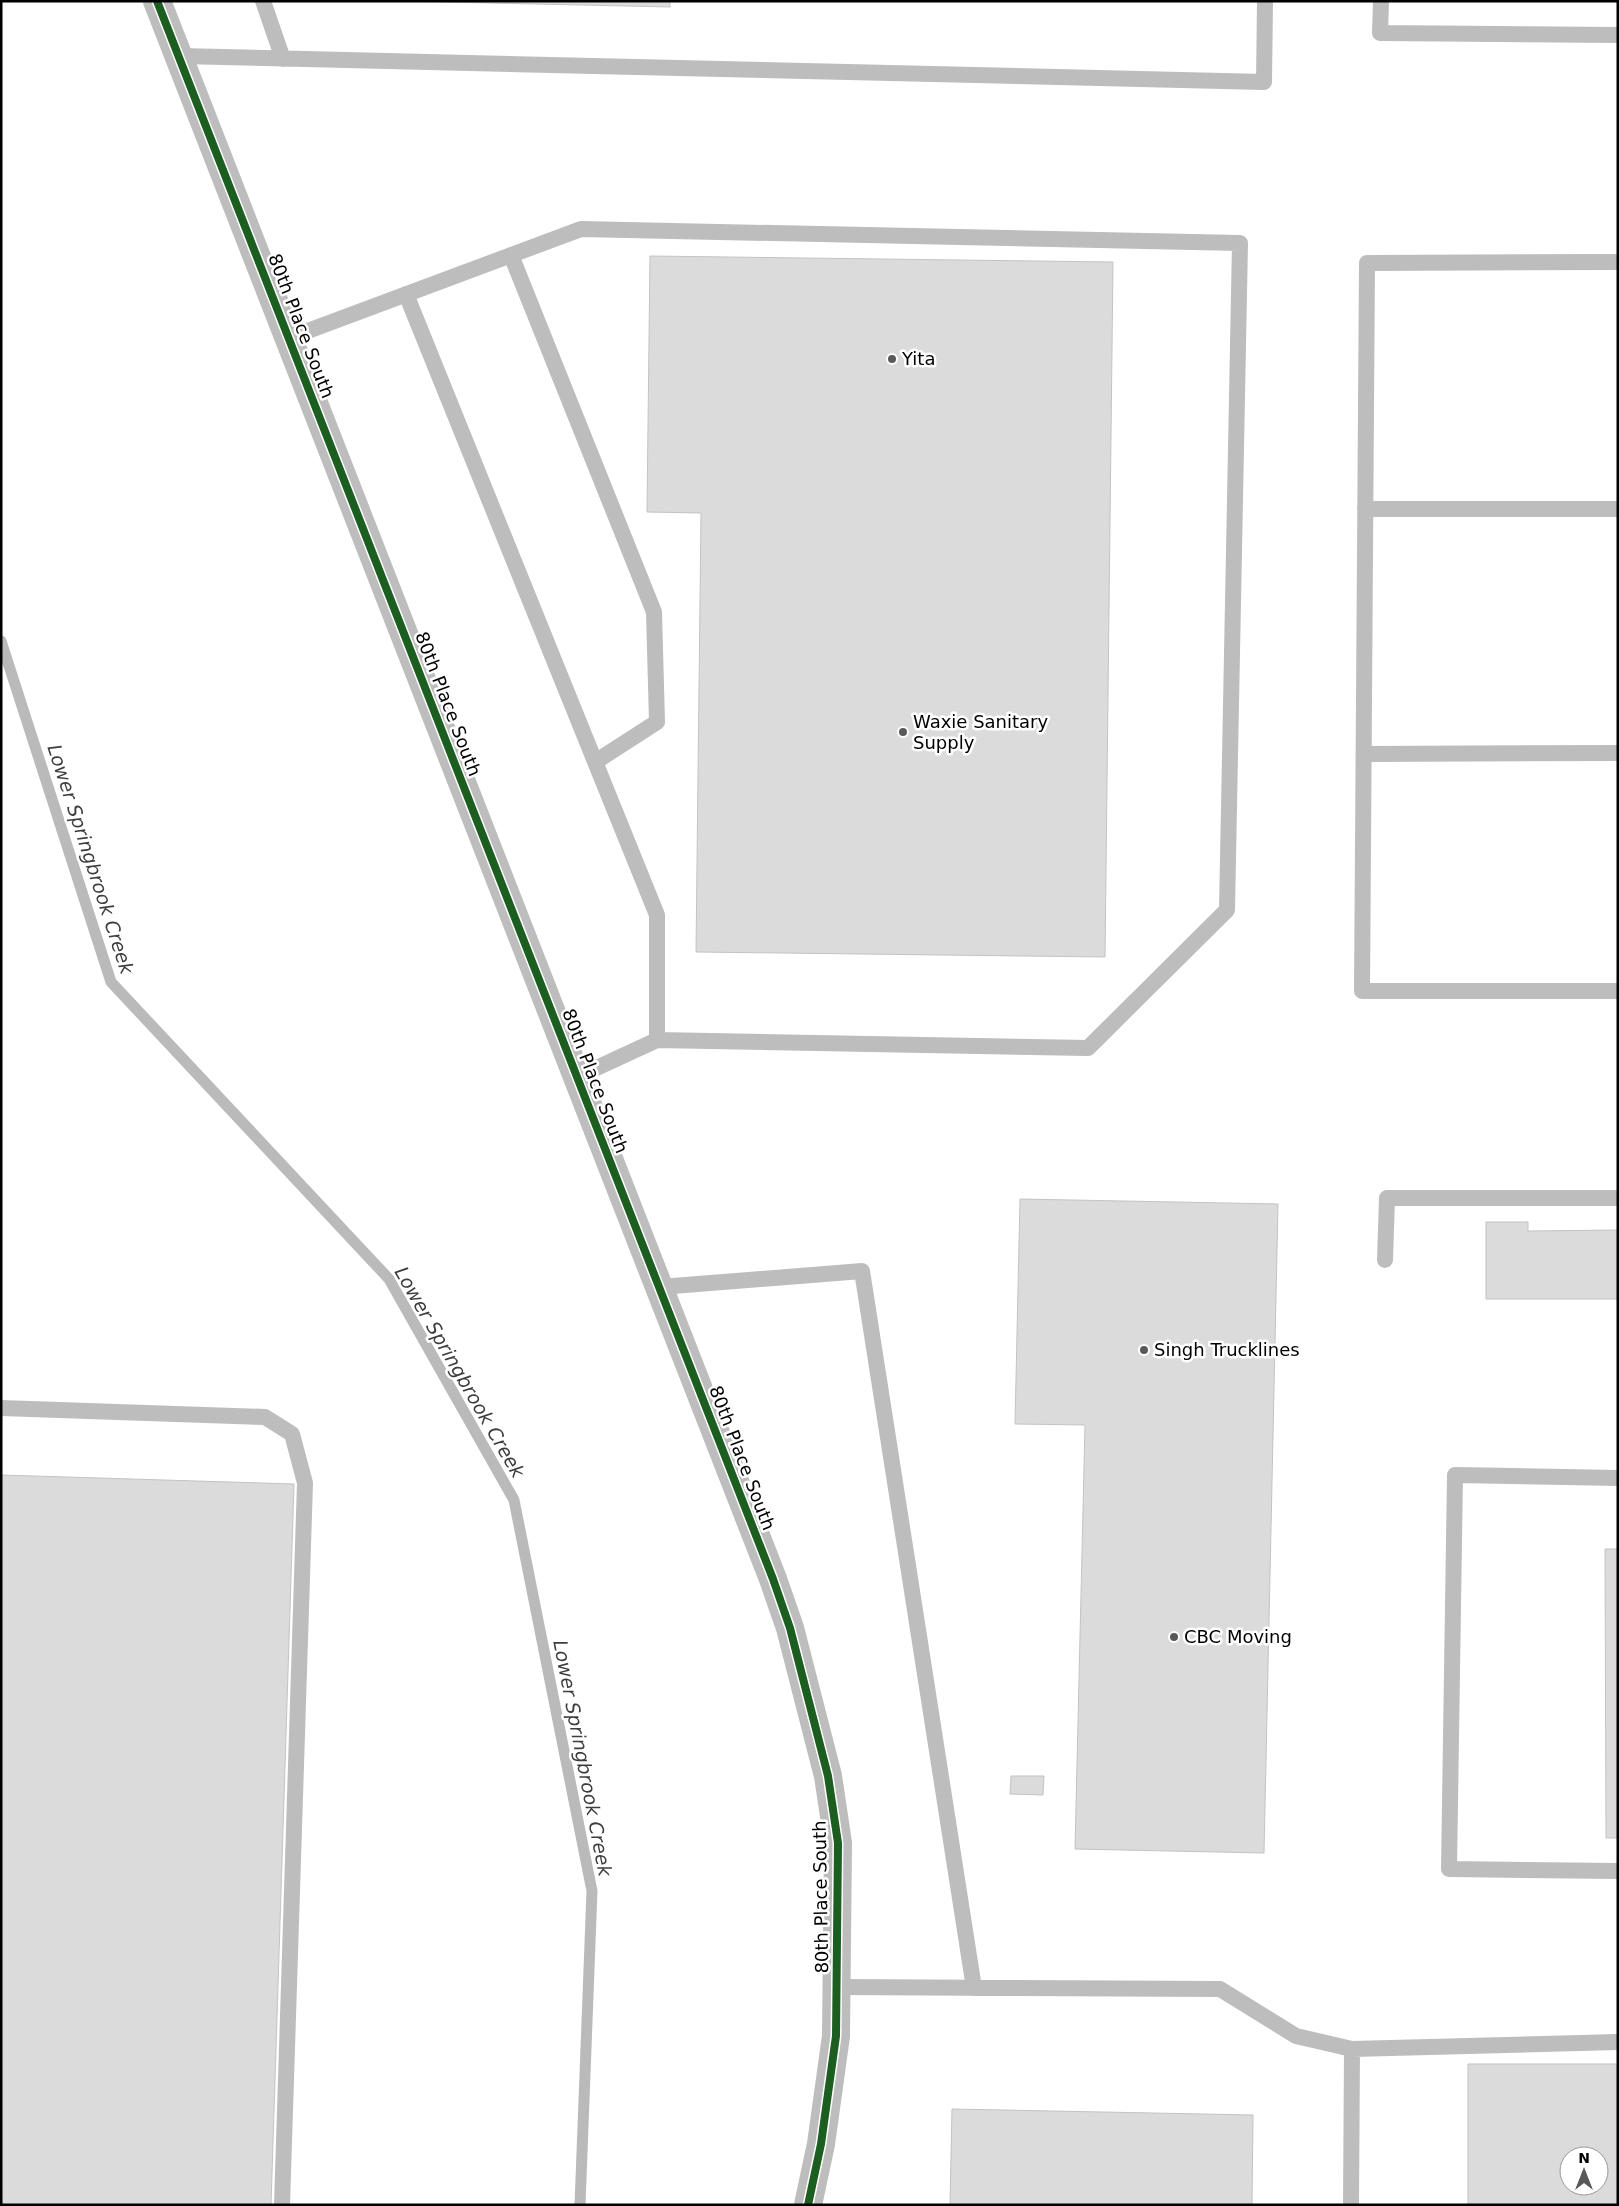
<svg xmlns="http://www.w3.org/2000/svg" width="1619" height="2206" font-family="'DejaVu Sans',sans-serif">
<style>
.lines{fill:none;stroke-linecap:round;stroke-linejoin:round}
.stream{stroke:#bababa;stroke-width:11}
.building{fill:#dbdbdb;stroke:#c3c3c3;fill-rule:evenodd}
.service{stroke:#bdbdbd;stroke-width:16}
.minor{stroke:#bdbdbd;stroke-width:28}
.cycleway-casing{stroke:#fff;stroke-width:11}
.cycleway{stroke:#1b5e20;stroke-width:8}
.poi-dot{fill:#595959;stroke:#fff;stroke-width:2}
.labels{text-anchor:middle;stroke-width:5;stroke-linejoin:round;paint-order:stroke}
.street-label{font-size:18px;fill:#000;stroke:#fff}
.poi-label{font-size:18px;fill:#000;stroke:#fff;text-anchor:start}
.water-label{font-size:19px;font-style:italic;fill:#3d3d3d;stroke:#fff}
</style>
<rect width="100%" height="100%" fill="#fff"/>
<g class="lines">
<!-- stream -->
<path class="stream" d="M1 641 111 982 389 1279 514 1500 592 1891 580 2205"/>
</g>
<!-- building -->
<path class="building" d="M399 1H670V7Z
M650 256 1113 262 1105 957 696 952 701 513 647 512Z
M1020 1199 1278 1204 1264 1853 1075 1849 1085 1425 1015 1424Z
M1486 1222H1528V1231L1618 1230V1299H1486Z
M1 1475 294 1484 271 2205H1Z
M1605 1549H1618V1838H1606Z
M1011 1776H1044L1043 1795 1010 1794Z
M1468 2064H1618V2205H1468ZM1569 2156H1599V2186H1569Z
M952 2109 1253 2115 1252 2205H950Z"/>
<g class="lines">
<!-- service -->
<path class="service" d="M263 1 283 59
M1381 1 1380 33 1618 35
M179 56 1264 82 1265 1
M511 255 654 612 657 722 595 762
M1618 262 1367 263 1362 991H1618
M406 294 657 915V1040
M289 338 581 229 1240 243 1227 910 1088 1048 657 1040 577 1077
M1365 509H1618
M1364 754 1618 753
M1385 1260 1387 1198H1618
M660 1287 862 1271 974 1988
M1 1408 265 1417 292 1434 305 1483 282 2205
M1618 1478 1455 1475 1449 1869 1618 1871
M838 1987 1220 1989 1296 2036 1352 2049 1351 2205
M1352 2049 1618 2042"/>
<!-- minor -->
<path class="minor" d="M157 1 773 1579 790 1628 828 1776 838 1843 836 2036 821 2144 808 2205"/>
<!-- cycleway casing -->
<g class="cycleway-casing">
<path id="cycleway" d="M157 1 773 1579 790 1628 828 1776 838 1843 836 2036 821 2144 808 2205"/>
</g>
<!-- cycleway -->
<use href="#cycleway" class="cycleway"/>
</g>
<!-- markers -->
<g class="poi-dot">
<circle cx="892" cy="359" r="5"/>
<circle cx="903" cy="732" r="5"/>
<circle cx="1144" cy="1350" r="5"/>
<circle cx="1174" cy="1637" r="5"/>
</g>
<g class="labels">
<!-- street labels -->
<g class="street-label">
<text transform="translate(301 326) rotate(69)" y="6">80th Place South</text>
<text transform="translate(448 704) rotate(69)" y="6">80th Place South</text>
<text transform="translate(595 1081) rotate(69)" y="6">80th Place South</text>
<text transform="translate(742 1458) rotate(69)" y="6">80th Place South</text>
<text transform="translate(821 1897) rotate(-91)" y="6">80th Place South</text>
</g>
<!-- poi labels -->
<g class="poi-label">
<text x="902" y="365">Yita</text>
<text x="913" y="728">Waxie Sanitary<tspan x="913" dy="21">Supply</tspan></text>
<text x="1154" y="1356">Singh Trucklines</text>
<text x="1184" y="1643">CBC Moving</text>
</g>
<!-- water labels -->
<g class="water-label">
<text transform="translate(91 859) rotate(72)" y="7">Lower Springbrook Creek</text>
<text transform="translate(460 1372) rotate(60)" y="7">Lower Springbrook Creek</text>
<text transform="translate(583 1758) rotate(79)" y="7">Lower Springbrook Creek</text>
</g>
</g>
<!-- border -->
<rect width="1619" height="2206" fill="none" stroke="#000000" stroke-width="5"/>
<!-- north arrow -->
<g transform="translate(1584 2171)"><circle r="24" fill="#ffffff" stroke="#999999"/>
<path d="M0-4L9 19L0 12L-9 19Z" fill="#595959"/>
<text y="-8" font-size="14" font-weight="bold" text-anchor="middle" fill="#000000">N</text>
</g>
</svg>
